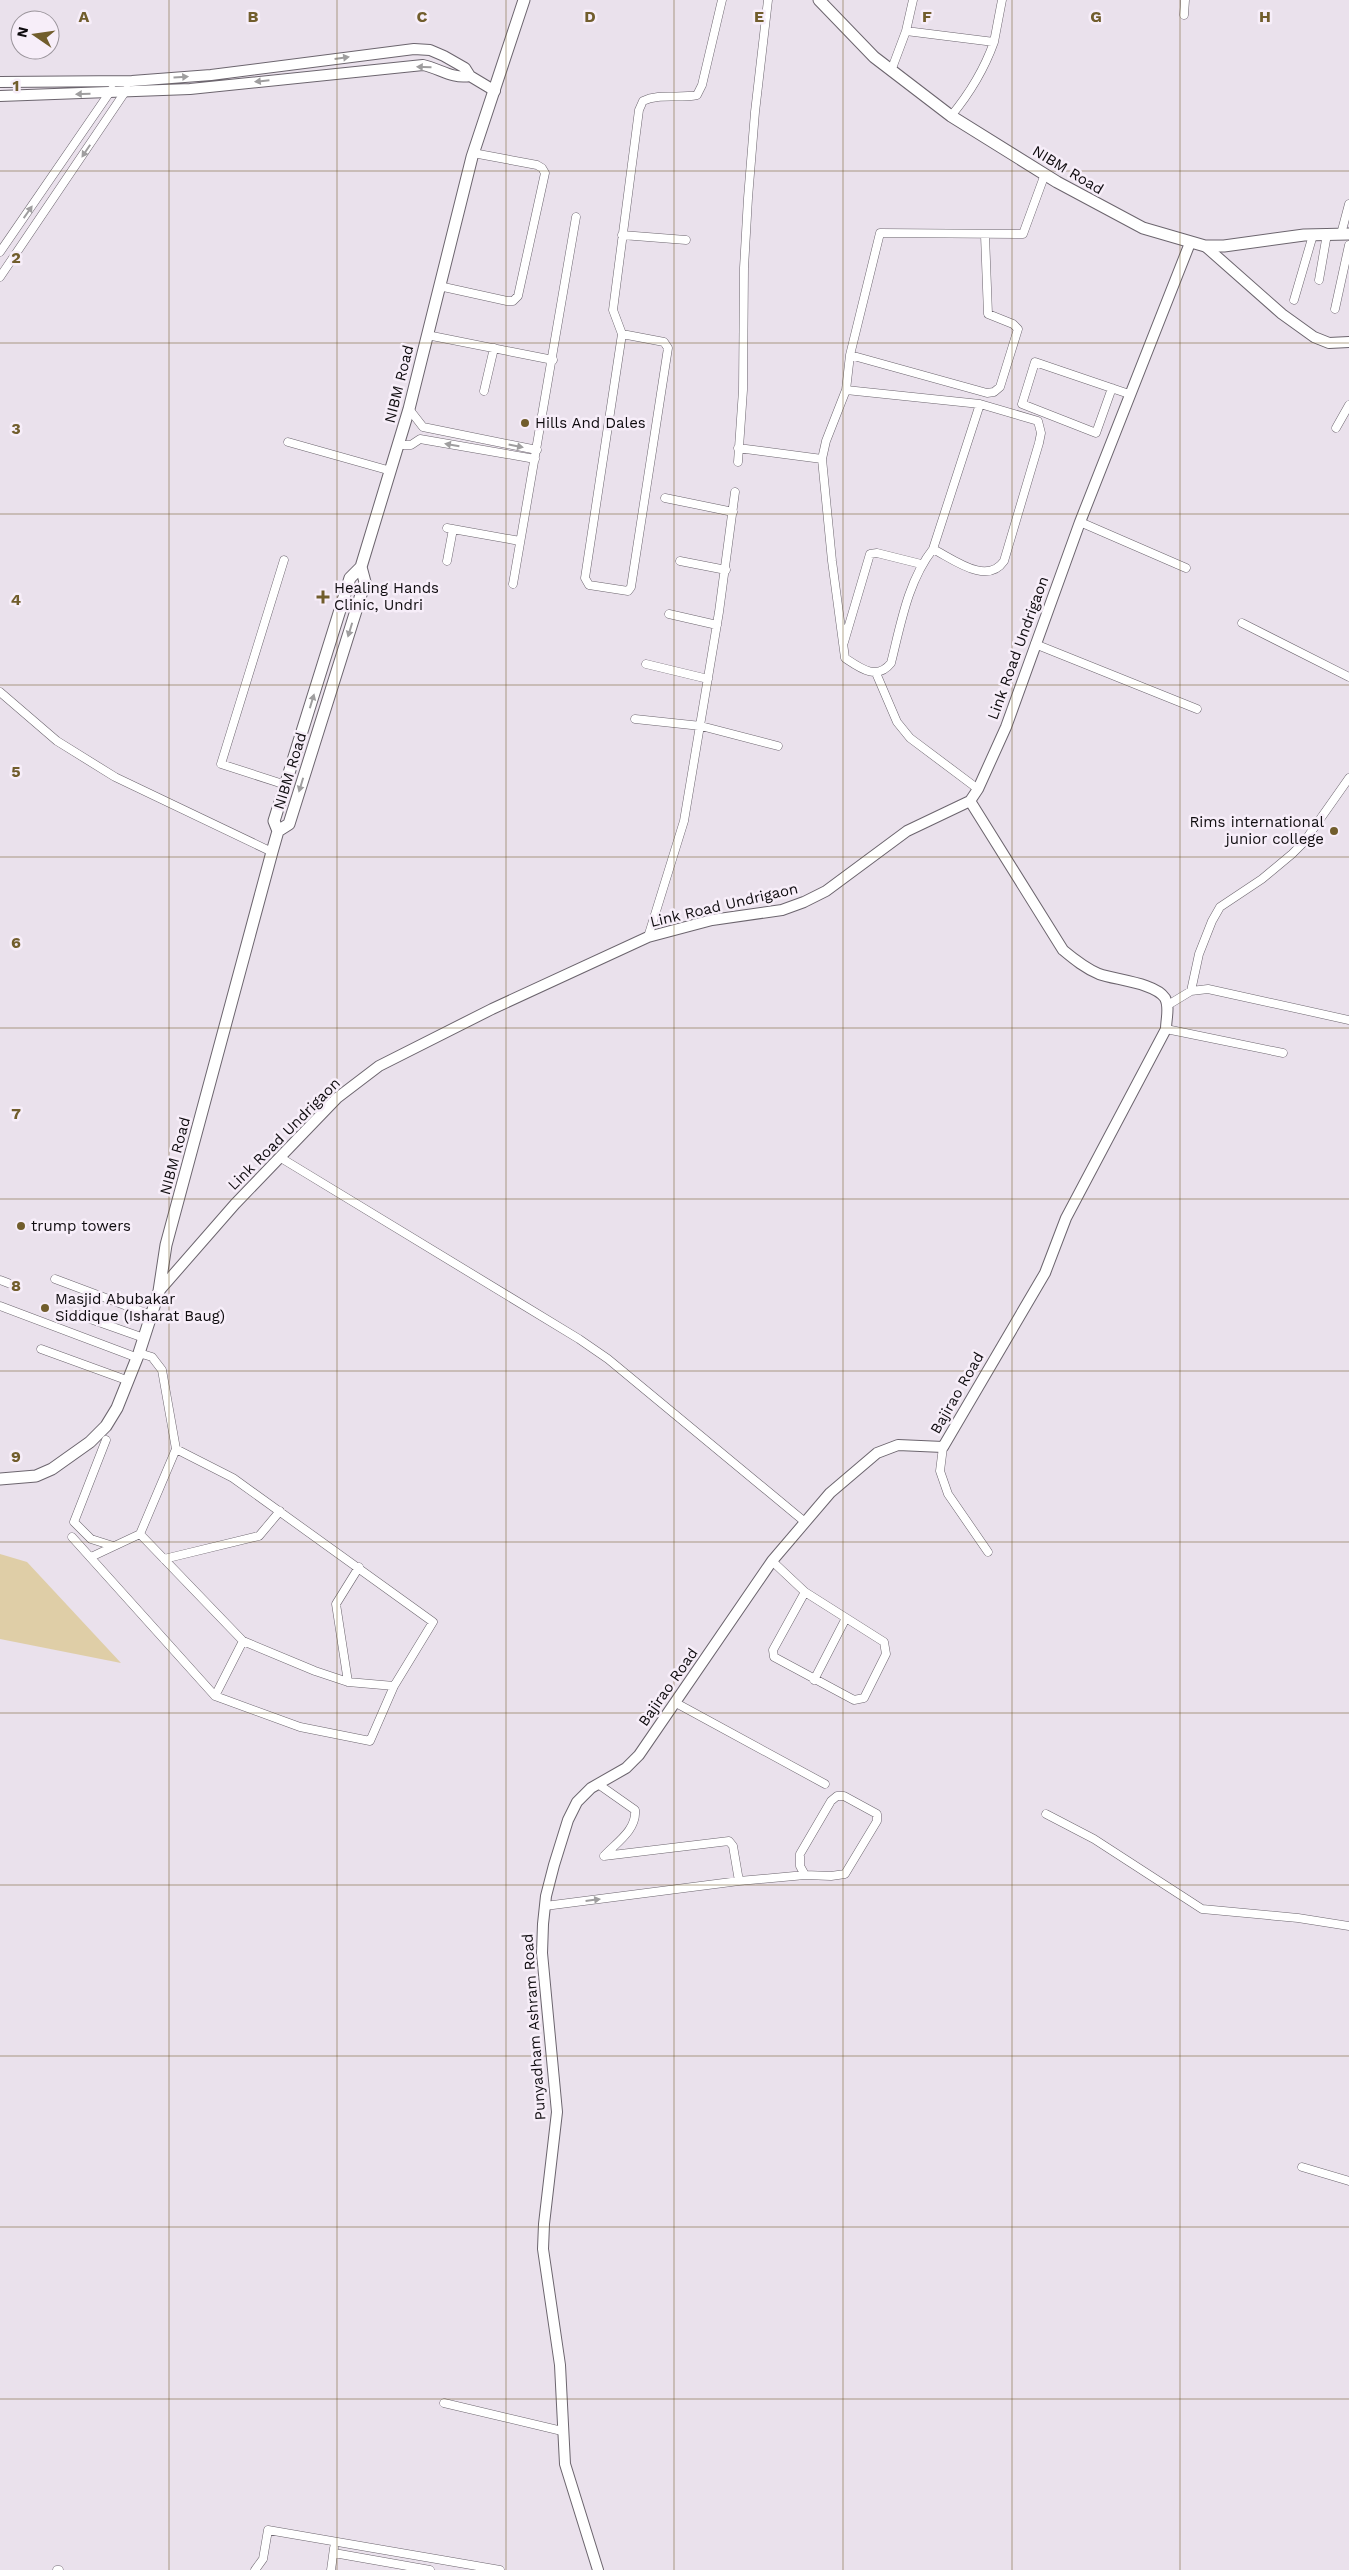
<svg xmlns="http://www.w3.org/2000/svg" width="1349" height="2570" font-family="'Work Sans',sans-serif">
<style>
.green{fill:#dfcea7}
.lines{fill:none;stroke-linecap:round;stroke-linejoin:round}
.minor-casing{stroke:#6c656e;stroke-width:9}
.tertiary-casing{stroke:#6c656e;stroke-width:12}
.secondary-casing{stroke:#6c656e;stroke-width:13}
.minor{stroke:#fff;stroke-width:8}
.tertiary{stroke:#fff;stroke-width:10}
.secondary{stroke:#fff;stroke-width:11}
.oneway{fill:#9f9e9f}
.grid{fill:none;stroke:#715d2c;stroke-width:1;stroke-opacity:0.55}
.poi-dot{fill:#715d2c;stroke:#f7eef9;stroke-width:2}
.labels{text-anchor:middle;stroke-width:5;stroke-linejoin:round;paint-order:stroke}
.street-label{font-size:15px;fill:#0f0c0f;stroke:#f7eef9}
.poi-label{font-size:15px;fill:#0f0c0f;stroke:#f7eef9;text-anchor:start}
.grid-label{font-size:16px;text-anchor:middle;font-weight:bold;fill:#715d2c;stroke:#f7eef9;stroke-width:5;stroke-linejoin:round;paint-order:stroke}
</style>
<rect width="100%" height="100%" fill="#eae1ec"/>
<!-- green -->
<path class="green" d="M0 1554 27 1562 121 1663 0 1639Z"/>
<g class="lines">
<!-- minor casing -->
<g class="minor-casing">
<path id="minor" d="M1184 15 1185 0
M906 31 994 42 1002 0
M891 71 906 31 913 0
M951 116C970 93 984 70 994 42
M1341 234 1349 204
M622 235 686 240
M0 252 112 89
M0 277 127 89
M1319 280 1327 234
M439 286 507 301H513L518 296 545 173 542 168 537 165 473 153
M1294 300 1313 235
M1335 309 1349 245
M622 334 664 342 668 348 631 587 628 591 589 585 585 578 622 334 613 310 639 110 643 101C659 93 679 99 697 95L702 85 722 0
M427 335 553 360
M850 355 987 393 994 392 1000 387 1018 329 1013 324 988 314 985 235
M1112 388 1096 433 1022 404 1035 362 1129 394
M846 390 980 404 1038 421 1041 433 1039 443 1004 561C987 586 953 559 933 549L980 404
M484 391 494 348
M409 409 423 427 537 450
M1336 428 1349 405
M288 442 391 471
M398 445H411L420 439 535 459
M738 448 822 459
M738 462 743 390 744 268 748 198 755 112 768 0
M665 498 733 512
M1080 522 1186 568
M447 528 520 541
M933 549C908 581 901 623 891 663 877 681 860 668 845 658L832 561 822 459 826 441 846 390 850 355 880 233 1023 234 1045 174
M284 560 221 764 286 785
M447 561 453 529
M680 561 726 570
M513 584 576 217
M669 614 717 625
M1242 623 1349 677
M844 642 870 554 877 553 921 564
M1035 644 1197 709
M646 664 708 679
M876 673 897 722 910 738 978 789
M0 692 57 741 115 777 272 852
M635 719 701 726 778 746
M648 937 684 821 719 612 735 492
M1191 991 1199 954 1212 921 1220 907 1262 879 1292 854 1304 842 1349 778
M1168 1005 1191 991 1208 989 1349 1020
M1166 1029 1283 1053
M281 1158 579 1339 608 1359 805 1522
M55 1279 151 1315
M0 1280 8 1283
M0 1306 138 1358
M76 1314 144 1338
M41 1349 129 1381
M106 1440 74 1522 91 1539 113 1546
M943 1447 940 1471 948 1494 988 1552
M140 1534 243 1641 315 1671 348 1682 394 1686
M72 1537 215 1696 300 1727 370 1741 394 1686 433 1622 233 1478 176 1449 162 1370 152 1357 139 1353
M91 1557 140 1534 176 1449
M164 1559 259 1536 280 1511
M772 1561 805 1592 773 1650 774 1657 854 1700 864 1698 886 1654 884 1642 805 1592
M814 1680 846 1618
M348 1682 336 1604 359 1567
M215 1696 243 1641
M676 1703 825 1784
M598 1784 635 1810C637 1830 616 1843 604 1856
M1046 1814 1094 1839 1202 1909 1298 1918 1349 1926
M604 1856 729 1841 733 1846 739 1881
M545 1906 739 1881 805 1875 831 1876 845 1874 877 1821V1814L844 1796H837L831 1801 800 1854V1866L805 1875
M1302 2167 1349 2181
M444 2403 562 2431
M334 2553 430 2570
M57 2570H59
M255 2570 263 2559 268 2530 500 2570
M331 2570 334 2548"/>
</g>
<!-- tertiary casing -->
<g class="tertiary-casing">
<path id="tertiary" d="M0 82 132 81 211 75 414 49 430 50 444 56 465 68 470 76 495 91
M0 96 190 89 423 65C441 69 451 79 470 76
M1205 246 1282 314 1314 337 1329 343 1349 342
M159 1291 235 1204 337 1098 379 1066 492 1009 648 937 712 920 782 910 804 902 826 891 907 831 970 801 978 789 1006 727 1080 522 1190 243
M598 2570 565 2464 560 2365 543 2249 544 2224 557 2112 542 1953 543 1924 546 1896 554 1865 568 1820 577 1802 591 1788 626 1768 639 1755 772 1561 830 1493 877 1453 898 1445 943 1447 1045 1273 1066 1218 1166 1029C1166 1019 1170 1007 1165 998 1155 983 1116 980 1099 974 1085 968 1075 960 1063 950L970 801"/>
</g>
<!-- secondary casing -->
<g class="secondary-casing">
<path id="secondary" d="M819 0 874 57 951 116 1057 182 1143 228 1205 246H1224L1304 235 1349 234
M278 831 274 821 350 578 361 567
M0 1479 36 1476 52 1469 90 1442 106 1426 117 1408 139 1353 159 1291 166 1245 272 852 278 831 289 824 365 582 361 567 409 409 472 157 524 0"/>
</g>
<!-- minor -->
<use href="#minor" class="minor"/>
<!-- tertiary -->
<use href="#tertiary" class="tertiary"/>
<!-- secondary -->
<use href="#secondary" class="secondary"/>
</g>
<!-- one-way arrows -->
<defs><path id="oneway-solid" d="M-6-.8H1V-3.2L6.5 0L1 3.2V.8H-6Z" transform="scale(1.25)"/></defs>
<g class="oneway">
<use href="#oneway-solid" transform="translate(342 58) rotate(-8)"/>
<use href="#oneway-solid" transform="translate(424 67) rotate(-178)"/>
<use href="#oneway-solid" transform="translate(181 77) rotate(-4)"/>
<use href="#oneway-solid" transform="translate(262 81) rotate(174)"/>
<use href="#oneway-solid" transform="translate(83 94) rotate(179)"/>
<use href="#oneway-solid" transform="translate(86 151) rotate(124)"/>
<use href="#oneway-solid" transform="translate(28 212) rotate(-55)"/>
<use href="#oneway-solid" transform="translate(452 445) rotate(-170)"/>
<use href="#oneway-solid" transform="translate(516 446) rotate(11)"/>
<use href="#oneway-solid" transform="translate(350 630) rotate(107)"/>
<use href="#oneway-solid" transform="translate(312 701) rotate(-73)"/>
<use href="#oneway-solid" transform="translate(301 785) rotate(107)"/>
<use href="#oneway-solid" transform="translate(593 1900) rotate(-7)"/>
</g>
<!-- grid -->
<path class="grid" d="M169 0V2570M337 0V2570M506 0V2570M674 0V2570M843 0V2570M1012 0V2570M1180 0V2570M0 171H1349M0 343H1349M0 514H1349M0 685H1349M0 857H1349M0 1028H1349M0 1199H1349M0 1371H1349M0 1542H1349M0 1713H1349M0 1885H1349M0 2056H1349M0 2227H1349M0 2399H1349"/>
<!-- markers -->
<g class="poi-dot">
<circle cx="525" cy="423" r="5"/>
<path d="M320.5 589.5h5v5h5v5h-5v5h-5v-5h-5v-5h5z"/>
<circle cx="1334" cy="831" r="5"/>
<circle cx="21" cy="1226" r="5"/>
<circle cx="45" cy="1308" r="5"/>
</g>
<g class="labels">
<!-- street labels -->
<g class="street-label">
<text transform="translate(1068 170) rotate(31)" y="5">NIBM Road</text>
<text transform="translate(399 384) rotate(-76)" y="5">NIBM Road</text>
<text transform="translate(1018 648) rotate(-70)" y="5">Link Road Undrigaon</text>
<text transform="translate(290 771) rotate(-73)" y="5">NIBM Road</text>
<text transform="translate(724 905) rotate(-13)" y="5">Link Road Undrigaon</text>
<text transform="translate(284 1134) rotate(-45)" y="5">Link Road Undrigaon</text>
<text transform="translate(175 1156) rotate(-75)" y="5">NIBM Road</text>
<text transform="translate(957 1393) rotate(-60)" y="5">Bajirao Road</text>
<text transform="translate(668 1687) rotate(-55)" y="5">Bajirao Road</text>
<text transform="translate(534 2027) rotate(-94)" y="5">Punyadham Ashram Road</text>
</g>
<!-- poi labels -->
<g class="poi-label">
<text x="535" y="428">Hills And Dales</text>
<text x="334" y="593">Healing Hands<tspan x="334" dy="17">Clinic, Undri</tspan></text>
<text x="1324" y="827" text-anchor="end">Rims international<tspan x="1324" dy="17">junior college</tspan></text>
<text x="31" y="1231">trump towers</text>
<text x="55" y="1304">Masjid Abubakar<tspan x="55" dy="17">Siddique (Isharat Baug)</tspan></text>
</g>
</g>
<g class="grid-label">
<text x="84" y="22">A</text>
<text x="253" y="22">B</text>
<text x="422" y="22">C</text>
<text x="590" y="22">D</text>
<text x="759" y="22">E</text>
<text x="927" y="22">F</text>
<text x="1096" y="22">G</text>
<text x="1265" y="22">H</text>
<text x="16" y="91">1</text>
<text x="16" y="263">2</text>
<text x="16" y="434">3</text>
<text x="16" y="605">4</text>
<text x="16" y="777">5</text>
<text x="16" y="948">6</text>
<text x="16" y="1119">7</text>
<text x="16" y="1291">8</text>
<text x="16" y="1462">9</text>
</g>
<!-- north arrow -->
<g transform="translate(35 35) rotate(283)"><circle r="24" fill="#f7eef9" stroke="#9a949b"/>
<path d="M0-4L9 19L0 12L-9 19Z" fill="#715d2c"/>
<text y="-8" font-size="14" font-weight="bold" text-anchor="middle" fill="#0f0c0f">N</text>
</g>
</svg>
